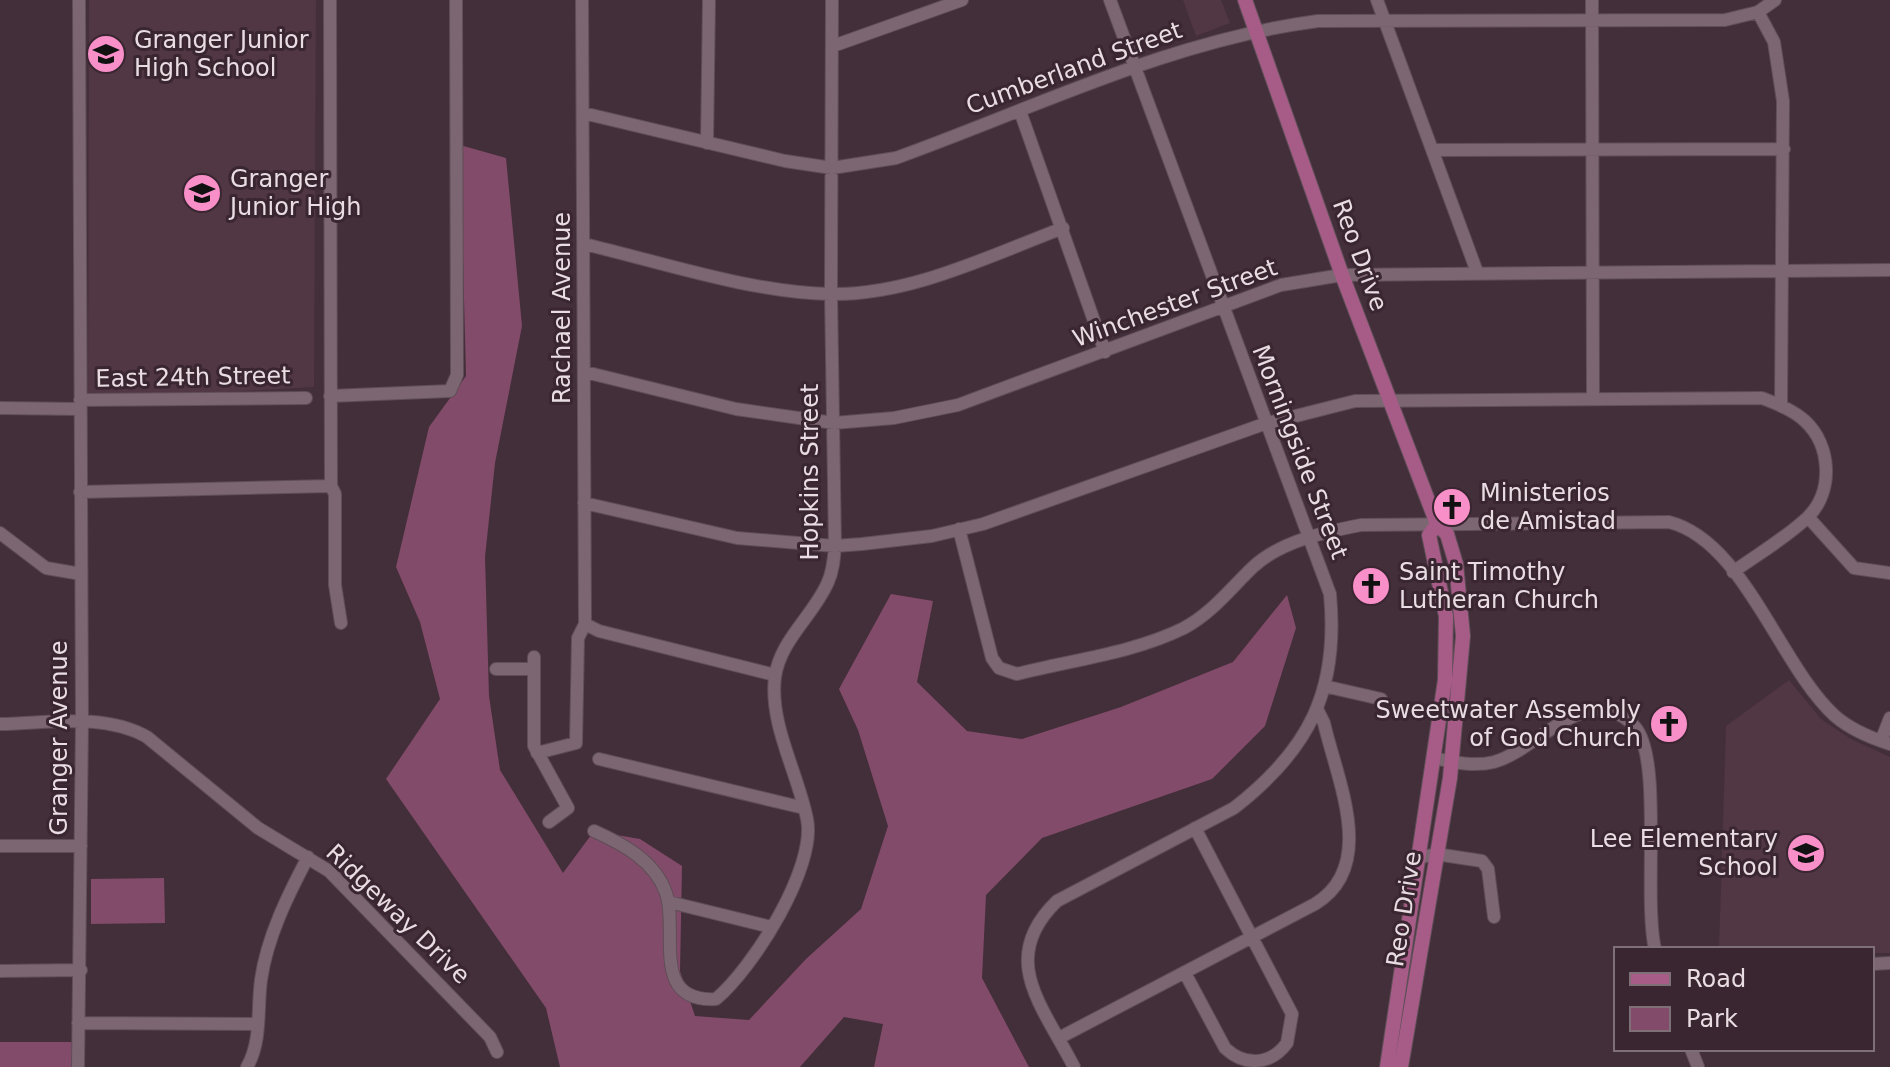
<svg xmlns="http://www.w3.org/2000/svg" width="1890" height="1067" font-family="'DejaVu Sans',sans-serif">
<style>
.built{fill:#513644}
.green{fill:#824b69}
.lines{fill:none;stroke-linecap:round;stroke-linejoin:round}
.minor-casing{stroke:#5f4e57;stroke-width:14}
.major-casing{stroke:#5f4e57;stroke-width:16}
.minor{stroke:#7c6671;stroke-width:12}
.major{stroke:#a65c87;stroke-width:14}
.labels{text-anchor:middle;stroke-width:6;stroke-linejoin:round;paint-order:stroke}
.poi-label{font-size:24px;fill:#e9dce2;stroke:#392630;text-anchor:start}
.street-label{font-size:24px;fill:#e9dce2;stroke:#392630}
</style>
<rect width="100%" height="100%" fill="#432f3a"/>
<!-- built -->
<path class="built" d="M89 0H316L314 387 88 400Z
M1183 0H1221L1230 23 1196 36Z
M1789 680 1821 719 1851 739 1890 757V953H1872V949H1719L1726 726Z"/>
<!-- green -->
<path class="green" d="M460 145 506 158 522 326 495 463 485 557 489 696 500 770 563 873 594 831 640 839 682 866 680 971 695 1016 749 1020 806 959 861 909 888 826 858 730 839 689 891 594 933 601 917 682 967 731 1022 739 1121 707 1233 662 1287 595 1296 628 1265 726 1212 779 1042 838 986 895 982 978 1029 1067H874L883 1024 844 1017 800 1067H560L546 1008 386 779 440 699 420 622 396 567 429 427 466 376Z
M164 878 165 923 91 924V879Z
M0 1042H72V1067H0Z"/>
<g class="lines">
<!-- minor casing -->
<g class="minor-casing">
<path id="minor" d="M330 0 331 486 335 494V585L341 623
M582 0 585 624 599 631 775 675
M1377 0 1477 272
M1592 0 1593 398
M1758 12 1774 42 1783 101 1781 406
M833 46 962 0
M1020 111 1105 352
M583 113 785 161 832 168 896 158C1035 108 1171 40 1318 21L1725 20 1758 12 1775 0
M707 143 709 0
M1434 150 1784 149
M584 244C661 262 749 292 829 294 909 296 989 256 1063 228
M585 372 736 409 834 423 894 418 958 405 1281 285 1342 275 1890 270
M330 396 450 391 457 375 456 0
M80 400 306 398
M0 408 80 409
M80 492 331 486
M584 503 737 538 835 546 862 544 932 536 983 524 1264 424 1355 401 1762 398C1777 404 1793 410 1805 421 1831 445 1834 491 1808 517 1786 538 1758 554 1733 572
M1808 517 1854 568 1890 573
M959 529 992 658 999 668 1017 674C1071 660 1134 653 1184 628 1212 613 1230 589 1253 567 1281 541 1325 532 1361 525L1669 522C1744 541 1779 665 1835 716 1850 729 1871 738 1890 744
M0 533 46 568 81 574
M534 657V746L568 808 549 822
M496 669H533
M1324 686 1381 699
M0 724C47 723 105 713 147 737L258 828 329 871 490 1037 497 1052
M1881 741 1890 718
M537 753 576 743 578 638 585 624
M1433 758C1452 762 1474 767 1494 762 1538 750 1589 677 1635 727 1663 758 1643 898 1655 949
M599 759 804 808
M594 831C623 844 655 861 666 893 679 930 649 1003 716 999 753 968 817 867 807 819 798 773 769 724 775 677 780 640 814 615 828 582 833 571 834 559 835 546L831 294 832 0
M0 846H81
M1418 858 1436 854 1482 861 1488 869 1494 917
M669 902 771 927
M1872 964 1890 963
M0 971 81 970
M1185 973 1225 1048C1245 1067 1271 1065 1287 1043L1292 1014 1195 828
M78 1023 258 1024
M1059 1038 1315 904C1378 866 1337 780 1324 723L1318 711
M1691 1049 1698 1067
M78 1067 82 723 79 0
M247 1067C262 1041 257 1009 261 980 267 937 288 895 308 857
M1074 1067C1043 1006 997 959 1057 901L1234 808C1310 749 1339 690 1330 594L1110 0"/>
</g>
<!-- major casing -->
<g class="major-casing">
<path id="major" d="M1245 0 1342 275 1437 524 1447 534 1456 564 1463 636 1450 778 1401 1067
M1387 1067 1445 680 1446 616 1429 535 1437 524"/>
</g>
<!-- minor -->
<use href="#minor" class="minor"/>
<!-- major -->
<use href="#major" class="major"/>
</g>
<!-- icons -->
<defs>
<g id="school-disc" transform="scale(2)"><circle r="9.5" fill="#f98fc9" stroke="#392630"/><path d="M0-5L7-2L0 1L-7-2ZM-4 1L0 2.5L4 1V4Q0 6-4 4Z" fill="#111"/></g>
<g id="church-disc" transform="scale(2)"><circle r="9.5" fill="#f98fc9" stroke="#392630"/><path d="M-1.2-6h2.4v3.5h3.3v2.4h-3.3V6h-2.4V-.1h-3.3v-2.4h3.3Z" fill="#111"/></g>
</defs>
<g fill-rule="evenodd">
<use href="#school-disc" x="106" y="54"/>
<use href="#school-disc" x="202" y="193"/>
<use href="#church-disc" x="1452" y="507"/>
<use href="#church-disc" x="1371" y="586"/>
<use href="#church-disc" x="1669" y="724"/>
<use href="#school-disc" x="1806" y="853"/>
</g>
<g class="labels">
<!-- poi labels -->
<g class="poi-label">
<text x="134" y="48">Granger Junior<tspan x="134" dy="28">High School</tspan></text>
<text x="230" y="187">Granger<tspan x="230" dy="28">Junior High</tspan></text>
<text x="1480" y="501">Ministerios<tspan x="1480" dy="28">de Amistad</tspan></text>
<text x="1399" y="580">Saint Timothy<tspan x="1399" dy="28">Lutheran Church</tspan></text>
<text x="1641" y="718" text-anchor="end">Sweetwater Assembly<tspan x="1641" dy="28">of God Church</tspan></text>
<text x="1778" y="847" text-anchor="end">Lee Elementary<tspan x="1778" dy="28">School</tspan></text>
</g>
<!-- street labels -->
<g class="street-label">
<text transform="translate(1074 68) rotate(-20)" y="8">Cumberland Street</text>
<text transform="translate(1360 255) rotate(70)" y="8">Reo Drive</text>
<text transform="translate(1175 303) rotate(-20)" y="8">Winchester Street</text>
<text transform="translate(562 308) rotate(-90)" y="8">Rachael Avenue</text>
<text transform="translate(193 377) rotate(-1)" y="8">East 24th Street</text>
<text transform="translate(1300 452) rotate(69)" y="8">Morningside Street</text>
<text transform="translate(810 472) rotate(-90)" y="8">Hopkins Street</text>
<text transform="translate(59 738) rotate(-90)" y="8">Granger Avenue</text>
<text transform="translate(1404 909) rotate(-81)" y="8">Reo Drive</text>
<text transform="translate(398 914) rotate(44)" y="8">Ridgeway Drive</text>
</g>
</g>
<!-- legend -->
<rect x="1614" y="947" width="260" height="104" fill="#392630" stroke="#7f6f77" stroke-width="2"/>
<rect x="1630" y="973" width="40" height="12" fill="#a65c87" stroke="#7f6f77" stroke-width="2"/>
<text x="1686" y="987" font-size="24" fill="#e9dce2">Road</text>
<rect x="1630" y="1007" width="40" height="24" fill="#824b69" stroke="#7f6f77" stroke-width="2"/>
<text x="1686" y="1027" font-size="24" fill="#e9dce2">Park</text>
</svg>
